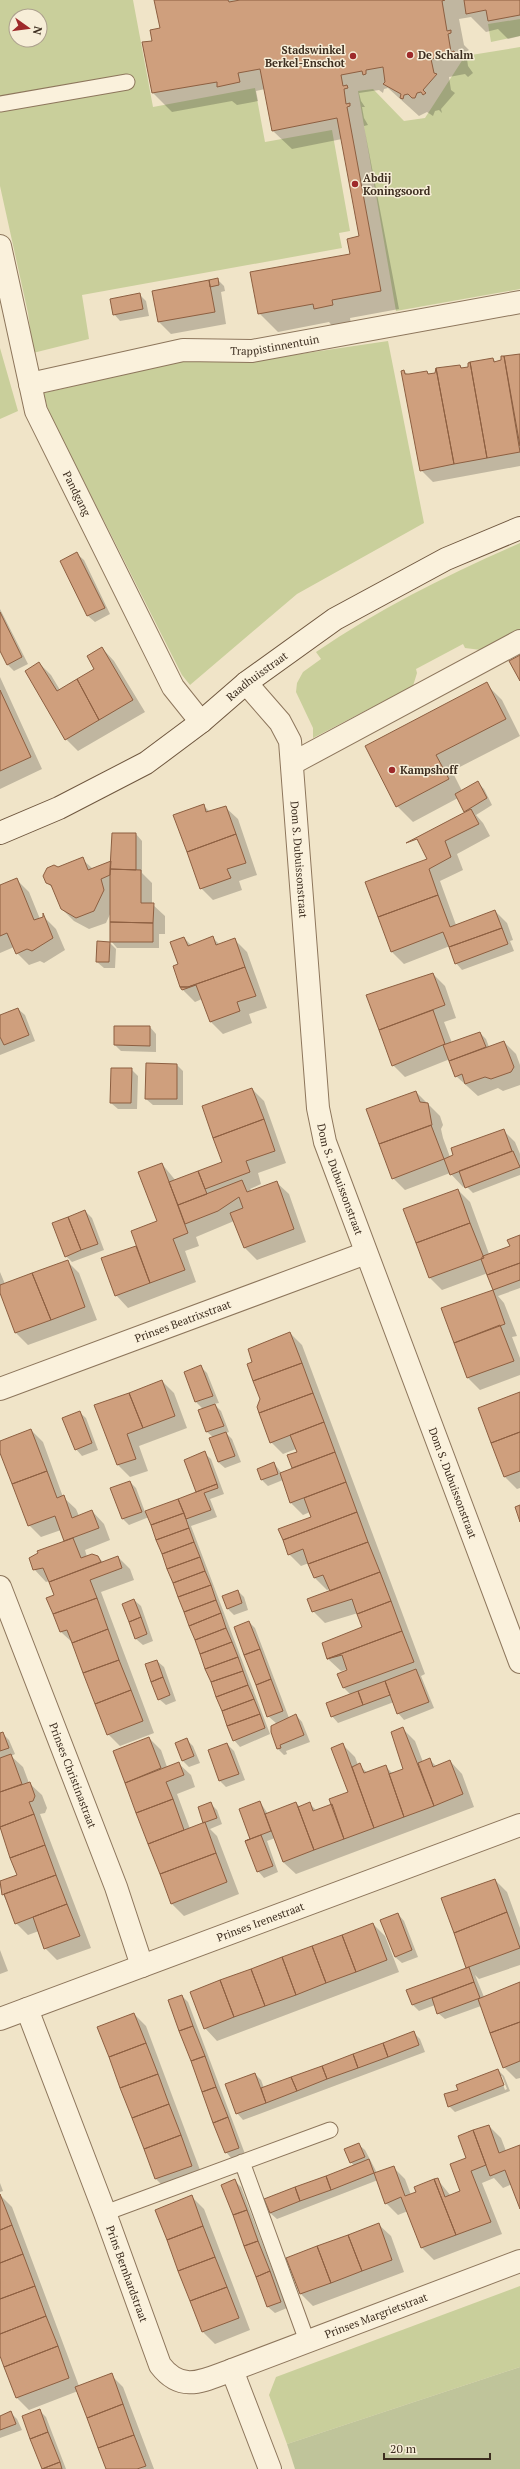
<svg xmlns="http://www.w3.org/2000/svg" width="520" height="2469" font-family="'PT Serif',serif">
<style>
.green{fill:#c9cf9b;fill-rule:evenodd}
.cemetery{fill:#bfc49a}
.shadow{fill:#0003;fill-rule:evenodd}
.building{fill:#cf9f7d;stroke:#8d5f41}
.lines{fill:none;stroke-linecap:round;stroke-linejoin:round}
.lane-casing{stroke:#8d765c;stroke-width:17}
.street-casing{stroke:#8d765c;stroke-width:24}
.secondary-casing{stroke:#6f573f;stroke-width:24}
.lane{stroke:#faf1dc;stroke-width:15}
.street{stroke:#faf1dc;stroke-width:22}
.secondary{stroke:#faf1dc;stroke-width:22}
.poi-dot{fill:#9e2a2b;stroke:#f7eed8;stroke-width:1.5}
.labels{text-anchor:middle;stroke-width:3;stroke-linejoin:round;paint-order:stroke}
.poi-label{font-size:11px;font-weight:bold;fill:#3d2e20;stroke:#f7eed8;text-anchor:start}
.street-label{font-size:11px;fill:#3d2e20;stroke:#f7eed8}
</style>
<rect width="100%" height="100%" fill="#f0e4c8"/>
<!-- green -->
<path class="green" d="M0 0H133L153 107 255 88 265 142 332 130 350 231 339 233 342 248 82 295 89 339 33 353 28 313 0 186ZM16 16H40V40H16Z
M520 19V36L491 42 488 24Z
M520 47V289L396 311 358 91 373 89 404 121 425 118 465 56Z
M388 341 424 523 297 594 190 685 182 675 48 410 44 393 183 361 259 360Z
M0 348 18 411 0 419Z
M520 543V630L481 650 465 648 463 644 416 669 417 673 413 686 313 738V728L296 692 297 683 303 672 321 659 316 652C380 608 449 574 520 543Z
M520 2286V2367L287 2444 269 2395 276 2377Z"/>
<!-- cemetery -->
<path class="cemetery" d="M520 2367V2469H295L287 2444Z"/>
<!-- shadow -->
<path class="shadow" d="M156 0H520V36L508 39 498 29 486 32 471 17 459 19 464 45 469 50 466 52 468 66 473 73 468 77 465 74 449 77 451 90 455 93 441 109 442 113 439 110 435 111 433 116 427 112 419 116 388 88 384 89 383 93 379 90 359 93 361 101 365 107H362L364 118 368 125 364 126 399 309 350 318 351 324 333 327 329 322 278 332 259 313 351 255 360 237 342 139 292 149 273 131 265 89 256 91 258 101 237 105 232 101 172 112 153 93 143 43 154 41 161 29Z
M217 279 224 286 225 291 221 292 226 324 171 334 159 322 154 292Z
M139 294 146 301 149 316 120 321 114 314Z
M520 354V466L433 482 421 470 404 371 408 375 427 372 430 375 460 366 463 369 493 359 496 362 503 361 502 357Z
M77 554 84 560 110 614 95 622 88 616 62 561Z
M0 609 28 664 14 671 8 665 0 649Z
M102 648 114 661 145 712 78 751 66 739 39 663 51 675 60 690 96 669Z
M0 677 42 769 0 789Z
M486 684 502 700 520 736 452 771 462 791 478 783 484 789 492 805 476 815 483 823 490 836 457 854 463 870 440 881 456 925 495 911 507 923 513 940 510 941 514 951 462 970 456 963 450 946 404 964 392 952 367 883 429 859 467 813 458 798 413 822 397 806Z
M203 805 210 812 225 807 238 819 257 875 239 881 242 890 213 900 201 888Z
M136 834 142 841V873L152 883V904L165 916V934H159V948H117L111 941V912L106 923 89 929 74 921 61 908 54 889 47 883 58 868 82 859 93 869 112 861Z
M17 880 29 892 40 919 44 917 56 929 65 950 44 963 40 961 29 965 17 953 14 947 0 953V887Z
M184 938 192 946 213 938 220 945 235 940 247 952 267 1008 249 1014 252 1023 223 1034 211 1022 202 999 195 1002 183 990 174 966 180 965Z
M110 943 116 949 115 968H104L97 962Z
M433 974 445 986 456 1018 444 1022 452 1043 480 1033 486 1039 489 1047 504 1042 516 1054 520 1065V1085L503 1091 498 1088 478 1096 456 1076 450 1059 405 1077 393 1065 367 996Z
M18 1009 25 1015 35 1041 0 1055V1017Z
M150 1027 156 1034V1052L121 1051 115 1045Z
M177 1065 183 1071V1105H153L146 1099Z
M131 1069 138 1076 137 1109H118L111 1103Z
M252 1089 264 1101 286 1163 258 1173 261 1184 250 1189 252 1191 276 1182 289 1194 306 1242 257 1260 245 1248 234 1221 196 1237 199 1246 185 1251 196 1282 128 1308 116 1295 102 1259 138 1246 158 1222 162 1164 176 1181 224 1163Z
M416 1092 440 1116 443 1125 441 1129 443 1138 450 1157 503 1130 515 1142 520 1154V1175L473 1193 466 1186 463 1187 450 1173 405 1190 393 1178Z
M458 1190 470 1202 489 1254 511 1247 520 1236V1288L498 1296 504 1303 517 1336 512 1337 520 1358V1375L480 1390 468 1378 442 1309 494 1290 488 1273 442 1290 430 1278 404 1209Z
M85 1211 92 1218 104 1250 72 1262 66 1256Z
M67 1261 79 1273 97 1320 28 1345 16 1333 0 1290V1272L5 1284Z
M290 1333 302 1345 425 1674 421 1676 434 1708 404 1720 398 1713 394 1702 338 1723 332 1716 351 1695 344 1688 349 1671 348 1669 341 1671 328 1659 323 1643 364 1628 358 1613 325 1623 313 1611 331 1591 330 1589 327 1590 315 1578 309 1563 301 1566 289 1554 312 1518 310 1512 303 1515 291 1503 283 1480 268 1486 262 1480 258 1469 274 1463 282 1474 294 1469 289 1456 298 1452 296 1449 283 1454 271 1442 254 1362Z
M201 1367 207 1373 219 1403 214 1404 221 1411 229 1432 226 1433 232 1439 241 1462 225 1468 218 1462 213 1437 207 1432 199 1410 203 1409 196 1402 185 1373Z
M162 1381 174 1393 187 1428 139 1446 148 1471 130 1477 118 1465 96 1406Z
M520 1393V1488L517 1489 505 1477 479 1408Z
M79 1412 86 1418 98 1450 82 1456 76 1449Z
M31 1430 43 1442 63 1497 76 1509 79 1516 92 1511 104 1524 110 1540 85 1550 87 1557H98L103 1562 118 1557 130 1569 134 1580 101 1592 154 1733 120 1746 108 1734 74 1644 61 1632 48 1598 55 1596 49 1581 46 1582 34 1569 65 1541 61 1530 41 1537 29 1525 0 1450V1442Z
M204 1453 211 1459 224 1494 210 1499 217 1517 191 1526 270 1734 240 1747 234 1740 149 1517 129 1525 123 1519 130 1482 136 1488 145 1512 197 1492 185 1460Z
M238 1591 244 1597 248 1610 234 1615 228 1609Z
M134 1600 141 1606 153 1641 143 1645 136 1639 123 1604Z
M249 1622 255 1628 289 1718 296 1715 302 1722 310 1742 286 1751 287 1754 284 1755 278 1749 273 1735 276 1723 268 1716Z
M157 1661 164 1667 176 1701 166 1705 159 1699Z
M403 1729 415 1741 423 1762 429 1759 437 1767 450 1761 462 1774 474 1807 296 1874 283 1862 275 1838 267 1841 278 1872 264 1878 258 1871 252 1839 240 1810 260 1802 268 1814 296 1803 300 1807 309 1803 317 1811 333 1805 349 1793 343 1745 355 1757 358 1765 368 1773 385 1766 393 1774 405 1770Z
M2 1733 9 1740 15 1754 11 1756 23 1767 29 1783 42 1795 47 1808 45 1813 40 1814 91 1948 57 1960 45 1948 39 1931 28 1935 16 1923 0 1887V1882L18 1875 0 1827V1734Z
M149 1738 161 1750 167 1767 178 1763 191 1775 195 1787 177 1794 190 1829 205 1824 211 1804 217 1810 222 1824 210 1829 217 1836 239 1894 184 1916 172 1904 114 1752Z
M187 1740 193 1746 200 1763 189 1767 183 1761Z
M227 1744 234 1751 245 1780 226 1787 220 1781Z
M495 1880 507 1892 520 1928V1965L479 1979 475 1975 484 1997 520 1984V2078L516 2079 504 2067 481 2006 445 2019 438 2013 435 2005 419 2011 413 2005 408 1991 468 1968Z
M398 1914 404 1921 418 1957 402 1963 395 1957Z
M373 1924 385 1936 399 1972 217 2041 205 2028Z
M0 1950 8 1971 0 1974Z
M182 1996 188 2002 245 2154 232 2159 226 2152Z
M134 2014 146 2026 203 2178 168 2191 156 2179 99 2027Z
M413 2032 420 2039 425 2052 243 2120 237 2113 255 2074 261 2080 264 2088Z
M498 2070 504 2076 510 2091 455 2112 449 2106 459 2090ZM500 2076H502L507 2089 505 2090Z
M489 2126 501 2138 506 2151 520 2146V2207L512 2184 503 2188 494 2178 482 2183 502 2234 434 2260 422 2248 408 2211 398 2215 386 2203 378 2180 277 2219 270 2213 354 2166 351 2162 358 2144 365 2150 377 2173 393 2167 405 2179 411 2195 437 2179 451 2196 462 2192 467 2158Z
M235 2181 241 2187 287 2308 275 2313 268 2307 222 2185Z
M0 2183 3 2191 0 2192Z
M0 2195 12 2207 79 2386 111 2375 123 2387 154 2469H106L78 2391 29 2410 17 2398 0 2354Z
M192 2197 204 2209 250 2330 215 2344 203 2332Z
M378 2224 391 2236 404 2272 313 2306 301 2294 288 2258Z
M39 2410 46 2417 66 2469H43Z
M11 2413 17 2419 22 2430 0 2438V2417Z"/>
<!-- building -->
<path class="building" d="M154 0H228L229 2 240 0H445L442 1 447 31 451 30V33L448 34 451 52 454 51 455 54 449 59 448 56 431 59 434 73 437 74 423 90 426 93 423 95 421 92 417 93 415 98H412L408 94 404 95 403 99 400 98 401 94 383 84 385 82 383 67 366 70V74L363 75 362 71 341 75 343 86 347 85 348 88 344 89 346 104 350 103V106L347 107 381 291 332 300 333 305 314 309 313 304 258 314 250 272 350 254 347 239 359 236 337 118 272 131 260 69 238 73 240 82 217 87V82L152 93 142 42 152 41 150 30 160 28Z
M464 0H520V15L488 21 486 10 466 14Z
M218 278 219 285 210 287 209 280Z
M209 280 215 312 158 322 152 291Z
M140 293 143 309 113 315 110 299Z
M520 354V446L504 356Z
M501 356H504L520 452 487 458 470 362 493 358 494 362 501 360Z
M470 362 487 458 454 464 436 368 460 365 461 368 468 367V363Z
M436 368 454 464 420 471 401 371 404 370 405 374H409L427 371 428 374 435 373Z
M77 552 105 608 87 616 60 561Z
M0 612 22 657 7 665 0 651Z
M102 647 133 700 99 720 77 679 94 669 87 656Z
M520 655V681L509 661Z
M39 662 57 691 77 679 99 720 65 740 25 671Z
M487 682 506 719 436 755 449 779 396 807 365 746Z
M0 690 31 757 0 771Z
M478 781 487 798 464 812 455 794Z
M204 804 206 812 226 806 236 834 187 852 173 815Z
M471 809 479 824 445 841 451 857 429 869 438 895 378 917 365 882 427 859 417 839 406 843Z
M112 833H136V870L110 869Z
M236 834 246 863 227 869 231 878 200 889 187 852Z
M83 857 88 870 111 861 110 875 101 879 104 890 94 911 76 918 61 909 51 885 46 883 43 876 47 868 54 865 58 867Z
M110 869 141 870V903H154L153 923 110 922Z
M17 878 34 920 43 917V913L53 938 32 951 27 949 16 954 7 933 0 936V885Z
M438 895 450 927 495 910 502 928 449 947 443 932 391 952 378 917Z
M110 922 153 923V942H110Z
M502 928 508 944 455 964 449 947Z
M213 936 216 945 235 938 245 967 188 987H180L173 966 178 964 170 942 184 937 188 946Z
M97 941 110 942 109 962H96Z
M245 967 256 996 237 1002 240 1011 210 1022 196 985 182 990 180 987H188Z
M433 973 445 1005 379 1030 366 995Z
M18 1008 29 1035 4 1045 0 1037V1015Z
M433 1010 445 1044 392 1066 379 1030Z
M114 1026H150V1046L114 1045Z
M480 1032 486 1047 449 1061 443 1045Z
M504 1041 514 1067 511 1072 491 1079 485 1077 465 1084 462 1074 455 1077 449 1061Z
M146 1063 177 1064V1099H145Z
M111 1068H132L131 1103H110Z
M252 1088 264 1119 213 1138 202 1106Z
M416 1091 420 1102 428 1103 432 1125 379 1144 366 1109Z
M264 1119 275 1151 246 1161 250 1172 205 1189 198 1171 222 1162 213 1138Z
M431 1125 444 1159 392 1179 379 1144Z
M504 1129 512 1151 450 1175 444 1159 453 1155 451 1148Z
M513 1151 520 1167 465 1188 459 1171Z
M162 1163 188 1233 173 1239 185 1270 150 1283 131 1231 157 1221 138 1172Z
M198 1171 207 1194 178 1205 169 1182Z
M242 1180 247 1192 277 1181 294 1229 244 1248 230 1213 243 1208 239 1197 218 1211 185 1224 178 1205Z
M458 1189 470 1223 416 1243 403 1209Z
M85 1210 98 1244 81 1250 68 1217Z
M68 1217 81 1250 65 1257 52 1223Z
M470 1223 484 1258 429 1278 416 1243Z
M520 1235V1263L487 1275 481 1259 483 1256 510 1246 507 1240Z
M136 1246 150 1283 115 1296 101 1258Z
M68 1260 85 1307 51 1320 32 1273Z
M520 1263V1280L493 1290 487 1275Z
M32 1273 51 1320 15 1333 0 1293V1285Z
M493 1290 505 1324 454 1343 441 1308Z
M500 1325 514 1361 467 1378 454 1343Z
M290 1332 302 1363 253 1381 247 1364 252 1362 248 1349Z
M302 1363 313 1393 259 1413 257 1407 260 1399 253 1381Z
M201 1365 213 1396 195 1402 184 1372Z
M162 1380 175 1416 143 1428 129 1393Z
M520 1392V1432L491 1443 478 1408Z
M129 1393 143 1428 127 1434 136 1459 117 1465 94 1405Z
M313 1393 324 1422 270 1443 259 1413Z
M215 1404 224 1426 206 1432 198 1410Z
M80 1411 92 1443 75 1450 62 1418Z
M324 1422 335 1452 292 1468 287 1455 297 1452 290 1435Z
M31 1429 47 1471 12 1484 0 1453V1441Z
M226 1432 235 1456 218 1462 209 1438Z
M520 1432V1471L504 1477 491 1443Z
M205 1451 217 1484 196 1492 184 1460Z
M335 1452 346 1482 290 1503 280 1473Z
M274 1462 278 1474 261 1480 257 1469Z
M47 1471 57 1498 64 1495 72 1518 92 1510 99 1528 64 1541 55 1516 28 1526 12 1484Z
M130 1481 142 1512 122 1519 110 1488Z
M346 1482 357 1512 283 1540 278 1529 311 1517 304 1498Z
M217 1484 218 1488 204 1493 211 1510 186 1519 178 1499Z
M178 1499 184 1513 151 1525 145 1511Z
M520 1505V1522L515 1507Z
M357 1512 368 1542 308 1564 303 1549 288 1555 283 1540Z
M184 1513 189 1528 156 1540 151 1525Z
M189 1528 194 1542 162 1554 156 1540Z
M73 1538 81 1558 92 1554 98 1556 101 1562 49 1582 43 1568 33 1570 29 1558 38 1553 37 1551Z
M194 1542 200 1557 167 1569 162 1554Z
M368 1542 380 1572 330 1591 323 1575 314 1578 308 1564Z
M118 1556 122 1568 90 1580 97 1598 53 1614 46 1598 54 1595 49 1582Z
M200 1557 205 1571 173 1583 167 1569Z
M205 1571 211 1585 178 1597 173 1583Z
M380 1572 391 1601 357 1614 352 1599 312 1612 307 1599Z
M211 1585 216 1600 184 1612 178 1597Z
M238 1590 242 1603 227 1609 222 1596Z
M97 1598 108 1629 72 1643 67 1630 60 1632 53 1614Z
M134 1599 141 1617 129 1622 122 1604Z
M216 1600 221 1613 189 1626 184 1612Z
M391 1601 402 1631 327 1659 322 1643 362 1627 357 1614Z
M221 1613 226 1628 195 1640 189 1626Z
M141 1617 147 1634 135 1639 129 1622Z
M249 1621 260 1649 244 1655 234 1627Z
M226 1628 232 1642 200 1654 195 1640Z
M108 1629 119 1660 83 1673 72 1643Z
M402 1631 414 1662 343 1688 337 1674 347 1670 342 1655 327 1659Z
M232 1642 238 1657 205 1669 200 1654Z
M260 1649 271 1679 256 1685 244 1655Z
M238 1657 243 1671 211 1682 205 1669Z
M119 1660 131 1690 95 1704 83 1673Z
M157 1660 163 1677 151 1682 145 1664Z
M416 1669 429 1702 397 1714 385 1681Z
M243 1671 248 1685 216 1697 211 1682Z
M163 1677 170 1695 158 1700 151 1682Z
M271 1679 283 1711 267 1717 256 1685Z
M385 1681 390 1695 363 1705 358 1691Z
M248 1685 254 1699 222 1711 216 1697Z
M131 1690 143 1721 107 1735 95 1704Z
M358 1691 363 1705 331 1717 326 1703Z
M254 1699 260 1714 227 1726 222 1711Z
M260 1714 265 1728 233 1741 227 1726Z
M296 1714 304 1735 280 1745 281 1748 277 1749 271 1732V1726Z
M403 1727 434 1806 404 1817 389 1774 403 1769 391 1732Z
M3 1732 9 1748 0 1751V1733Z
M149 1737 161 1768 125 1783 113 1751Z
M187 1738 194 1756 182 1761 175 1743Z
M227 1743 239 1774 219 1781 208 1750Z
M343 1743 374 1828 344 1839 329 1799 348 1792 331 1748Z
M11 1754 22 1784 0 1792V1758Z
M430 1758 433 1767 450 1760 463 1794 434 1806 418 1763Z
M179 1762 184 1775 166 1782 173 1799 136 1813 125 1783Z
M360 1763 364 1773 386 1765 404 1817 374 1828 352 1767Z
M30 1782 35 1796 33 1801 29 1802 34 1814 0 1827V1792Z
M173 1799 184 1830 148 1844 136 1813Z
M260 1801 271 1831 245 1841 250 1839 239 1809Z
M211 1802 217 1818 203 1823 198 1807Z
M296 1802 314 1850 283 1862 265 1814Z
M310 1802 313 1811 332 1804 344 1839 314 1850 298 1807Z
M34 1814 45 1845 10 1858 0 1827Z
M205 1822 216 1853 160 1874 148 1844Z
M261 1835 273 1866 257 1872 245 1841Z
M45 1845 56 1875 2 1895 0 1881 17 1875 10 1858Z
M216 1853 227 1882 171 1904 160 1874Z
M56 1875 67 1904 15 1924 4 1894Z
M495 1879 507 1912 454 1933 441 1898Z
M67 1904 80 1936 44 1949 33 1917Z
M507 1912 520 1948 466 1968 454 1933Z
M398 1913 412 1950 395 1957 380 1920Z
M373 1923 387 1960 356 1972 342 1935Z
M342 1935 356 1972 326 1983 312 1946Z
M312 1946 326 1983 296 1995 282 1957Z
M282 1957 296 1995 265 2006 251 1969Z
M469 1967 474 1982 412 2005 406 1990Z
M251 1969 265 2006 234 2017 220 1980Z
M220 1980 234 2017 204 2029 190 1992Z
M474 1982 480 1998 437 2014 432 1998Z
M520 1982V2022L490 2033 478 1999Z
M182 1995 193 2026 179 2031 168 2000Z
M134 2013 146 2043 109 2057 97 2027Z
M520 2022V2061L503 2068 490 2033Z
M193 2026 205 2056 191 2061 179 2031Z
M414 2031 419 2045 388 2057 383 2043Z
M146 2043 158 2074 120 2088 109 2057Z
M383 2043 388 2057 358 2068 353 2054Z
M353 2054 358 2068 327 2079 322 2066Z
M205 2056 216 2087 202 2092 191 2061Z
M322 2066 327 2079 297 2091 291 2077Z
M498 2069 504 2085 448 2107 444 2094 458 2090 456 2085Z
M255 2073 266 2103 236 2114 225 2084Z
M158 2074 169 2104 132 2118 120 2088Z
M291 2077 297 2091 266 2103 261 2088Z
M216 2087 228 2117 213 2123 202 2092Z
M169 2104 181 2135 144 2149 132 2118Z
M228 2117 239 2148 225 2153 213 2123Z
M489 2125 499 2153 520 2145V2209L505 2170 490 2176 473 2130Z
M473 2130 486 2165 471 2171 491 2222 456 2235 434 2179 438 2178 445 2197 460 2191 450 2164 466 2158 458 2136Z
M181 2135 192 2166 155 2179 144 2149Z
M359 2143 365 2157 350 2163 344 2149Z
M369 2159 374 2173 331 2190 326 2176Z
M394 2166 405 2196 416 2192 414 2187 434 2179 456 2235 421 2248 401 2197 385 2204 374 2173Z
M326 2176 331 2190 300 2201 295 2187Z
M235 2179 247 2210 233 2215 221 2185Z
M295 2187 300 2201 270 2213 264 2199Z
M0 2194 12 2225 0 2230Z
M192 2195 203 2226 167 2240 155 2210Z
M247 2210 258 2241 244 2246 233 2215Z
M379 2223 392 2260 362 2271 348 2235Z
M12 2225 23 2254 0 2263V2230Z
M203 2226 215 2257 178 2271 167 2240Z
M348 2235 362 2271 331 2283 317 2246Z
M258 2241 270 2271 256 2277 244 2246Z
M317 2246 331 2283 300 2294 286 2258Z
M23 2254 35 2286 0 2299V2263Z
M215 2257 227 2287 190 2301 178 2271Z
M270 2271 281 2302 267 2307 256 2277Z
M35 2286 46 2316 0 2334V2299Z
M227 2287 239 2318 202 2332 190 2301Z
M46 2316 58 2346 4 2367 0 2356V2334Z
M58 2346 69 2378 16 2398 4 2367Z
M112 2373 123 2404 87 2418 75 2387Z
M123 2404 134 2435 98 2448 87 2418Z
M40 2409 48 2432 30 2439 22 2416Z
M11 2411 16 2424 0 2430V2416Z
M48 2432 60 2462 42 2469 30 2439Z
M134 2435 146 2466 137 2469H106L98 2448Z
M60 2462 62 2469H42Z"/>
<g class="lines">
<!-- lane casing -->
<g class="lane-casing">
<path id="lane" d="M0 104 127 82
M242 2162 307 2341
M105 2213 330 2130"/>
</g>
<!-- street casing -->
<g class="street-casing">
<g id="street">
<path id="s1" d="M0 246 36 411 173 687 201 722"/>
<path id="s2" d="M30 384 183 350 252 351 520 302"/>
<path id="s3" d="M246 683 280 722 290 741 318 1108 325 1142 520 1662"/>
<path d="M293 763 520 641"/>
<path id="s4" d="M0 1389 366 1253"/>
<path id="s5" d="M0 1587 116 1887 142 1966"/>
<path id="s6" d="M27 2009 105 2213 160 2365C182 2394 204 2380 232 2370L270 2469"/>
<path id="s7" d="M0 2019 520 1825"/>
<path id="s8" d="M232 2370 520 2261"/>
</g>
</g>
<!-- secondary casing -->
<g class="secondary-casing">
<g id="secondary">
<path id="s9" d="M0 833 59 808 146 763 201 722 246 683 335 619 446 559 520 528"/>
</g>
</g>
<!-- lane -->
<use href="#lane" class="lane"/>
<!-- street -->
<use href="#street" class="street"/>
<!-- secondary -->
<use href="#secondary" class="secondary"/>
</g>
<!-- markers -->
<g class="poi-dot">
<circle cx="410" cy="55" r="4"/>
<circle cx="353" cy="56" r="4"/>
<circle cx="355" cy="184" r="4"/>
<circle cx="392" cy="770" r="4"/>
</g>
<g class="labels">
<!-- poi labels -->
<g class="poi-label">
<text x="345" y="54" text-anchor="end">Stadswinkel<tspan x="345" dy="13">Berkel-Enschot</tspan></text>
<text x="418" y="59">De Schalm</text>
<text x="363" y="182">Abdij<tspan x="363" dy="13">Koningsoord</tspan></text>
<text x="400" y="774">Kampshoff</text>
</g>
<!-- street labels -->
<g class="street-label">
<text dy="4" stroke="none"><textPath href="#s2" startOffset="249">Trappistinnentuin</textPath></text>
<text dy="4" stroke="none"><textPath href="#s1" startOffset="261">Pandgang</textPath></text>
<text dy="4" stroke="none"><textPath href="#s9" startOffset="303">Raadhuisstraat</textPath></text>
<text dy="4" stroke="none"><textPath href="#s3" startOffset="192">Dom S. Dubuissonstraat</textPath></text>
<text dy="4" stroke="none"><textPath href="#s3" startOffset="516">Dom S. Dubuissonstraat</textPath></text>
<text dy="4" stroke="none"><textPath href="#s4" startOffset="195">Prinses Beatrixstraat</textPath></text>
<text dy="4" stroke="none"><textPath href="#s3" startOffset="840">Dom S. Dubuissonstraat</textPath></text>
<text dy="4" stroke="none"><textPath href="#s5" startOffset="202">Prinses Christinastraat</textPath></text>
<text dy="4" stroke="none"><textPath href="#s7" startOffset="278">Prinses Irenestraat</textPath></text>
<text dy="4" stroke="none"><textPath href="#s6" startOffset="283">Prins Bernhardstraat</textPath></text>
<text dy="4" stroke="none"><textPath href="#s8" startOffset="154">Prinses Margrietstraat</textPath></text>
</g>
</g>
<!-- north arrow -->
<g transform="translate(28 28) rotate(104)"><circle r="19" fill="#f7eed8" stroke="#ada18e"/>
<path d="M0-3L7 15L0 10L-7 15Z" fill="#9e2a2b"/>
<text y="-6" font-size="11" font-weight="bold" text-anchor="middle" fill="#3d2e20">N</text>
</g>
<!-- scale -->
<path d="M384 2453v6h106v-6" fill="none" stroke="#3d2e20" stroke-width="2"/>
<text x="390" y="2453" font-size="12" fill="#3d2e20" stroke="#f7eed8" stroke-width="3" paint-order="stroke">20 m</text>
</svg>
